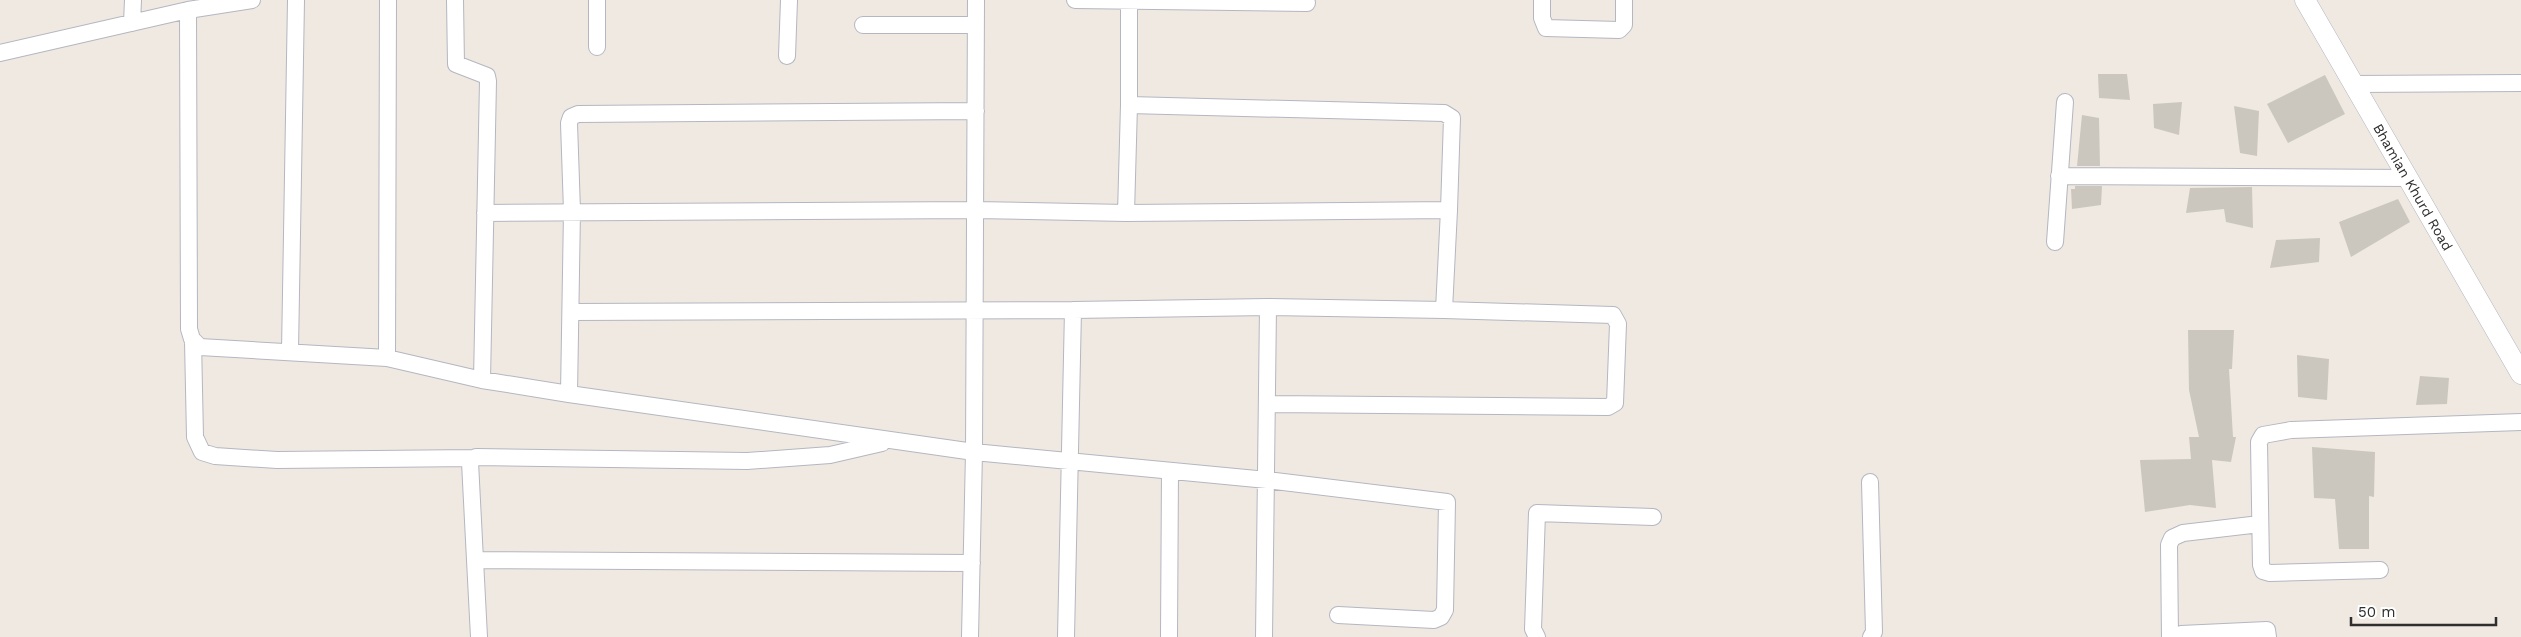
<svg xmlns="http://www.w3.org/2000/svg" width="2521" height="637" font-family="'Work Sans',sans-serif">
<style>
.building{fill:#cbc7bf}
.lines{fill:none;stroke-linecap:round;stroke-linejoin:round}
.minor-casing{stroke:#b4b7c1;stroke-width:18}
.tertiary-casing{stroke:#b4b7c1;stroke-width:21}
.minor{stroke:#fff;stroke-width:16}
.tertiary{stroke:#fff;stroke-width:20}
.labels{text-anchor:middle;stroke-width:4;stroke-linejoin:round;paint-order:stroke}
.street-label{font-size:14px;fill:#2e2e2e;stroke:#fff}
</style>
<rect width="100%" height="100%" fill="#efe9e1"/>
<!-- building -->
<path class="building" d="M2098 74H2127L2130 100 2099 98Z
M2325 75 2345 114 2288 143 2267 104Z
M2182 102 2179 135 2154 128 2153 104Z
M2234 106 2259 111 2257 156 2240 153Z
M2082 115 2099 118 2100 166H2077Z
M2075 186H2102L2101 205 2072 209 2071 189H2075Z
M2252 187 2253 228 2226 222 2224 209 2186 213 2190 188Z
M2398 199 2410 222 2351 257 2339 222Z
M2320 238 2319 262 2270 268 2276 240Z
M2188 330H2234L2232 369H2229L2233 437H2236L2231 462 2212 460 2216 508 2190 505 2145 512 2140 460 2191 459 2189 437H2199L2189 390Z
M2297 355 2329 359 2327 400 2298 397Z
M2420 376 2449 378 2447 404 2416 405Z
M2312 447 2375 452 2374 497 2369 496V549H2339L2335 499 2314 498Z"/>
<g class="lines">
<!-- minor casing -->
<g class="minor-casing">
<path id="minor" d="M455 0 456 64 487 76 488 81 482 380
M597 0V47
M1075 0 1307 3
M1542 0V18L1546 28 1619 30 1624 25V0
M188 10 189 329 192 339 200 347 387 358 482 380 569 394
M132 23 133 0
M863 25H976
M0 53 188 10 252 0
M787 56 789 0
M2354 84 2521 83
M1129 105V0
M976 111 578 114 571 117 569 123 572 211 569 394 974 452 1267 480 1447 502 1445 610 1441 617 1434 620 1338 615
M2059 176 2409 178
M485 213 975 210 1126 213 1449 210 1452 118 1444 113 1129 105 1126 213
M2055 242 2065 102
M571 312 1073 310
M193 341 195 437 202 452 215 456 277 460 473 458
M290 351 296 0
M387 358 388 0
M1267 404 1608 407 1615 403 1618 324 1613 315 1444 310
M1870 482 1874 632 1871 637
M475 560 470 462 476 457 747 461 830 455 882 443
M2380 570 2270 573 2263 571 2261 565 2259 442 2263 435 2291 430 2521 422
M479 637 475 560 972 563
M970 637 974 452 976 0
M1066 637 1073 310 1268 307 1444 310 1449 210
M1169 637 1170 471
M1264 637 1268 307
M1537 637 1533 629 1537 513 1653 517
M2170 637 2169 545 2172 538 2183 533 2260 524
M2181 637V634L2267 630 2268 637"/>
</g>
<!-- tertiary casing -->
<g class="tertiary-casing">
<g id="tertiary">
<path id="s1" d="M2305 0 2521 374"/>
</g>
</g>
<!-- minor -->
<use href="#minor" class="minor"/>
<!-- tertiary -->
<use href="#tertiary" class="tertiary"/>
</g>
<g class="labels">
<!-- street labels -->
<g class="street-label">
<text dy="5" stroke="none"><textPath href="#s1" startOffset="216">Bhamian Khurd Road</textPath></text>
</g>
</g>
<!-- scale -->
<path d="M2351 617v8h145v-8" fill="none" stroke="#2e2e2e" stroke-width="2.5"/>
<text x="2358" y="617" font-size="15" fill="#2e2e2e" stroke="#ffffff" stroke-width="4" paint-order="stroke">50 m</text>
</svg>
